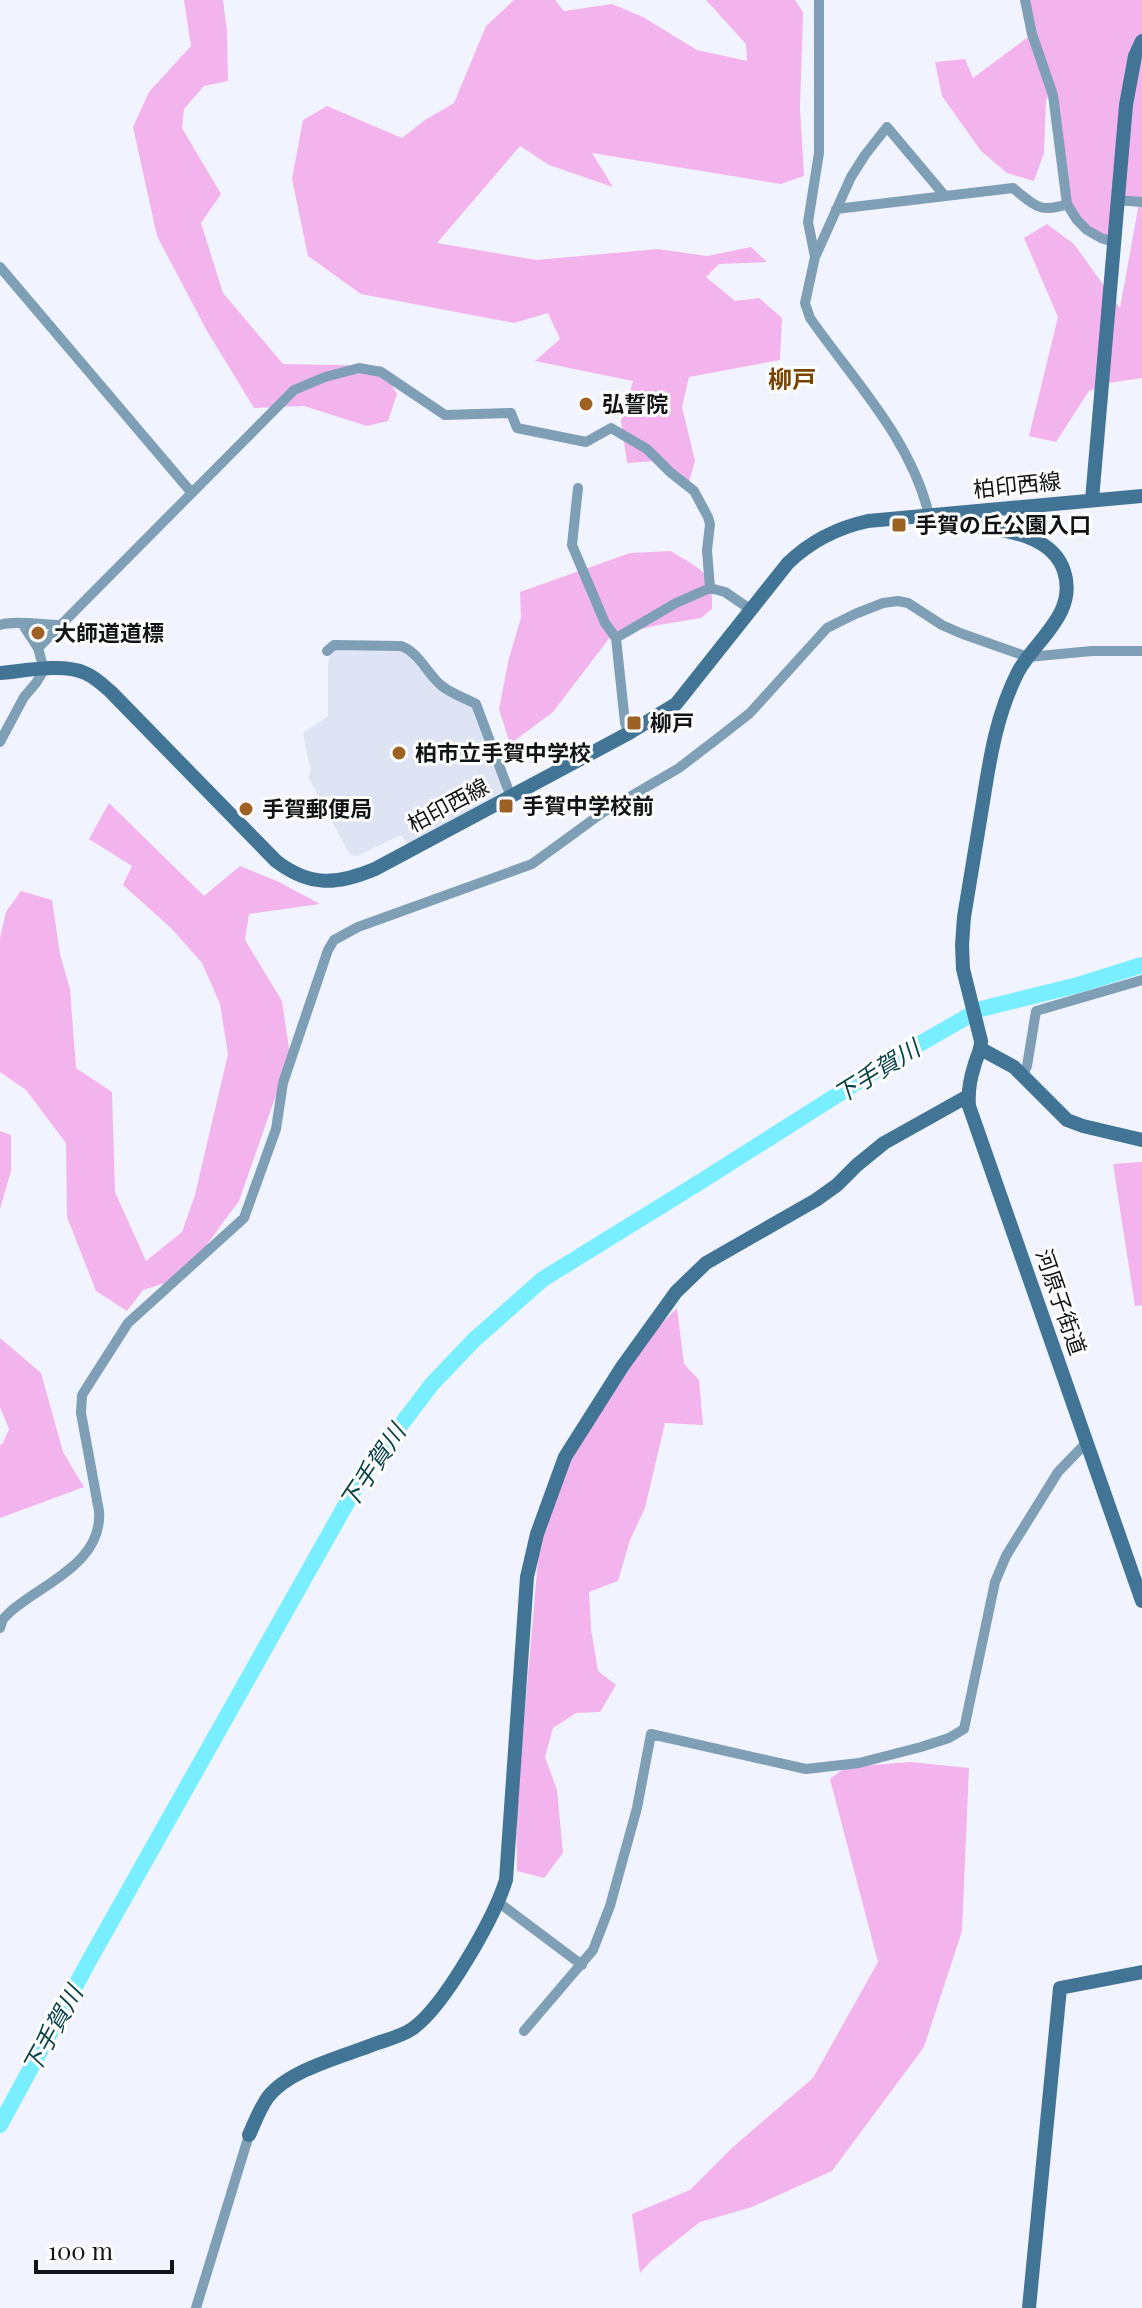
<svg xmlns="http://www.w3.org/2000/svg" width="1142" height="2308" font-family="'Playfair Display','Noto Sans JP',serif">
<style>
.built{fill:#dee4f4}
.green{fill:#f3b3ec}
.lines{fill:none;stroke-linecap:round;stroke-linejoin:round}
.river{stroke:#78eeff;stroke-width:16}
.street{stroke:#7e9fb5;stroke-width:10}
.secondary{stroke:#427595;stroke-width:14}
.poi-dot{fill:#9e6124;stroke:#fff;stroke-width:3}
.labels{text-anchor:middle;stroke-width:6;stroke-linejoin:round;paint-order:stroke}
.poi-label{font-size:22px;font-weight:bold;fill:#131418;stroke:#fff;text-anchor:start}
.street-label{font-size:22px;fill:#131418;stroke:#fff}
.neighbourhood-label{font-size:24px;font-weight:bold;fill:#794402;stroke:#fff}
.water-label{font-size:24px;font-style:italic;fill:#0a434a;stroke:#fff}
</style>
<rect width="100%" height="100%" fill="#f1f4fe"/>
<!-- built -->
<path class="built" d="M335 649 403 650 471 703 504 787 501 793 408 844 401 835 357 856 350 855 308 777 311 773 303 733 328 716V667L330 652Z"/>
<!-- green -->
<path class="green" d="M184 0H223L227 32 228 81 204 86 184 109 182 128 221 194 201 223 223 293 283 364 381 366 397 394 388 421 367 426 304 406 254 408 207 331 157 236 133 127 149 92 191 46Z
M514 0H555L564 11 612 4 643 17 697 50 747 61 746 44 706 0H795L803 12 800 108 804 176 781 184 592 153 613 187 549 165 520 146 437 243 536 260 658 249 707 256 751 247 767 262 719 264 706 277 735 301 759 298 782 318 780 360 689 377 682 407 695 461 689 482 656 461 627 463 621 421 633 381 535 361 560 339 548 313 514 323 361 294 308 256 292 179 303 120 327 106 402 138 425 120 454 103 486 26Z
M1026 0H1142V378L1108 383 1089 391 1056 442 1029 436 1058 317 1024 238 1047 224 1074 244 1120 308 1139 203 1116 201 1113 242 1101 238 1072 213 1051 92 1046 100 1044 153 1034 181 1007 173 981 151 942 96 935 62 965 59 973 78 1032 34Z
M671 551C702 571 713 570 712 609L701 618 659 625 611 636 553 712 510 744 499 709 509 658 521 618 520 592 630 553Z
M109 803 204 896 240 866 279 882 320 904 249 914 245 940 282 1001 290 1055 239 1201 202 1251 165 1283 143 1290 127 1311 96 1291 67 1217 66 1143 26 1090 0 1072V938L6 912 21 891 52 900 60 954 70 989 76 1068 112 1092 115 1192 146 1261 182 1232 195 1195 228 1054 220 1004 202 963 171 928 123 885 132 866 89 839Z
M0 1131 11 1135V1171L0 1209Z
M1142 1162V1305L1135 1306 1113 1164Z
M677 1308 684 1364 699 1380 703 1425 665 1423 645 1508 630 1540 618 1581 589 1592 591 1629 598 1671 616 1685 600 1712 576 1713 553 1728 545 1757 557 1790 563 1853 544 1878 517 1871 516 1813 539 1548 573 1454 630 1364 661 1324Z
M0 1338 41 1373 63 1452 84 1487 0 1518V1445L3 1443 9 1429 0 1407Z
M911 1762 969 1768 962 1931 924 2047 832 2171 752 2207 700 2222 652 2260 640 2273 632 2214 690 2190 732 2148 813 2078 878 1962 830 1779 846 1767Z"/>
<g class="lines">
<!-- river -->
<path class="river" d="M981 1009 1078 985 1142 965
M0 2125 90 1959 362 1476 432 1384 474 1340 543 1279 700 1182 897 1057 970 1015"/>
<!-- street -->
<path class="street" d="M819 0V153L808 222 815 257 805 303 810 318C854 381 911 439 929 515
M1025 0 1032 34 1053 95 1067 204 1077 220 1087 230 1101 238 1113 242
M1116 200 1142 202
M836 209 1013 188C1034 205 1040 214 1067 204
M816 255 851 177 865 155 887 127 945 196
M0 267 191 492
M578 488 572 545 605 623 616 638 625 723 629 733
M0 625C11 620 45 625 59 625
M616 638 676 603 710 588
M38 648 294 390 325 377 359 368 381 372 445 415 511 413 517 428 586 442 611 428 647 449 670 472 694 491 708 517 710 524 707 550 710 588 725 592 750 609
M327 651 334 645 401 646C420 653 427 674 442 686 452 694 465 698 476 704L511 797
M0 742 24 697 36 683 44 670 38 648 23 625
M1023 1075 1027 1066 1036 1011 1142 980
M0 1628 3 1619 10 1612C43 1583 103 1563 99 1511L81 1413 82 1395 128 1323 244 1218 276 1129 283 1083 328 950 334 940 358 927 532 864 602 813 679 768 722 735 750 713 827 628 855 614 883 603 898 601 908 603 942 625 960 633 1028 657 1092 651H1142
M498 1902 582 1965
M524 2031 593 1950 610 1906 637 1808 651 1734 806 1769 859 1763 921 1747 949 1738 964 1729 995 1582 1006 1556 1058 1472 1087 1442
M196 2308 249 2135"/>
<!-- secondary -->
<path class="secondary" d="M1092 500 1126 105 1135 56 1142 41
M955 513 959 521 965 525C973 528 980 527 989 528 1017 532 1054 540 1064 571 1078 614 1035 640 1018 672 997 713 990 757 983 802 977 840 970 879 964 917L962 945 963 969 981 1041C981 1051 976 1058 974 1067 970 1079 968 1093 969 1106L1142 1601
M0 673C24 671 63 663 85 673 95 677 103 685 111 692L276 861C310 887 337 885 375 869L629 733 676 704 788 563C811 541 836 528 868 521L1142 496
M981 1049 1014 1067 1067 1120 1083 1126 1142 1140
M249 2135C255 2122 260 2108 268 2097 289 2070 341 2057 372 2045 385 2040 400 2037 412 2029 444 2007 494 1918 506 1880L527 1577 537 1534 565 1457 622 1367 676 1292 706 1263 816 1200 837 1185 857 1165 884 1143 968 1096
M1029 2308 1060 1988 1142 1972"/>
</g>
<!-- markers -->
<g class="poi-dot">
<circle cx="586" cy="404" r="8"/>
<rect x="891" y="517" width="16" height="16" rx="4"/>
<circle cx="38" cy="633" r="8"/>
<rect x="626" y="715" width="16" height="16" rx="4"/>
<circle cx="399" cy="753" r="8"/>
<rect x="498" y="798" width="16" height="16" rx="4"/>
<circle cx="246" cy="809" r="8"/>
</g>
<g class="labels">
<!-- poi labels -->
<g class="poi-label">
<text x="602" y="412">弘誓院</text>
<text x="915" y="533">手賀の丘公園入口</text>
<text x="54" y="641">大師道道標</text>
<text x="650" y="731">柳戸</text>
<text x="415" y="761">柏市立手賀中学校</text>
<text x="522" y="814">手賀中学校前</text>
<text x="262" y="817">手賀郵便局</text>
</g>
<!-- street labels -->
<g class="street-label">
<text transform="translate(1017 485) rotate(-6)" y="8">柏印西線</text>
<text transform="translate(448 805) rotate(-28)" y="8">柏印西線</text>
<text transform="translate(1061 1302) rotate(71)" y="8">河原子街道</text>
</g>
<!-- neighbourhood labels -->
<g class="neighbourhood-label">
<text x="792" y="388">柳戸</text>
</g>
<!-- water labels -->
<g class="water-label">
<text transform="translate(877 1072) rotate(-32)" y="8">下手賀川</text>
<text transform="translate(373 1467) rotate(-56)" y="8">下手賀川</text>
<text transform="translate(53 2030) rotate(-61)" y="8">下手賀川</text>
</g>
</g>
<!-- scale -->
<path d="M36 2260v12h136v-12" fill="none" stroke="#131418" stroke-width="4"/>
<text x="48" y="2260" font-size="24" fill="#131418" stroke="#ffffff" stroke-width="6" paint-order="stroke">100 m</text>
</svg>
